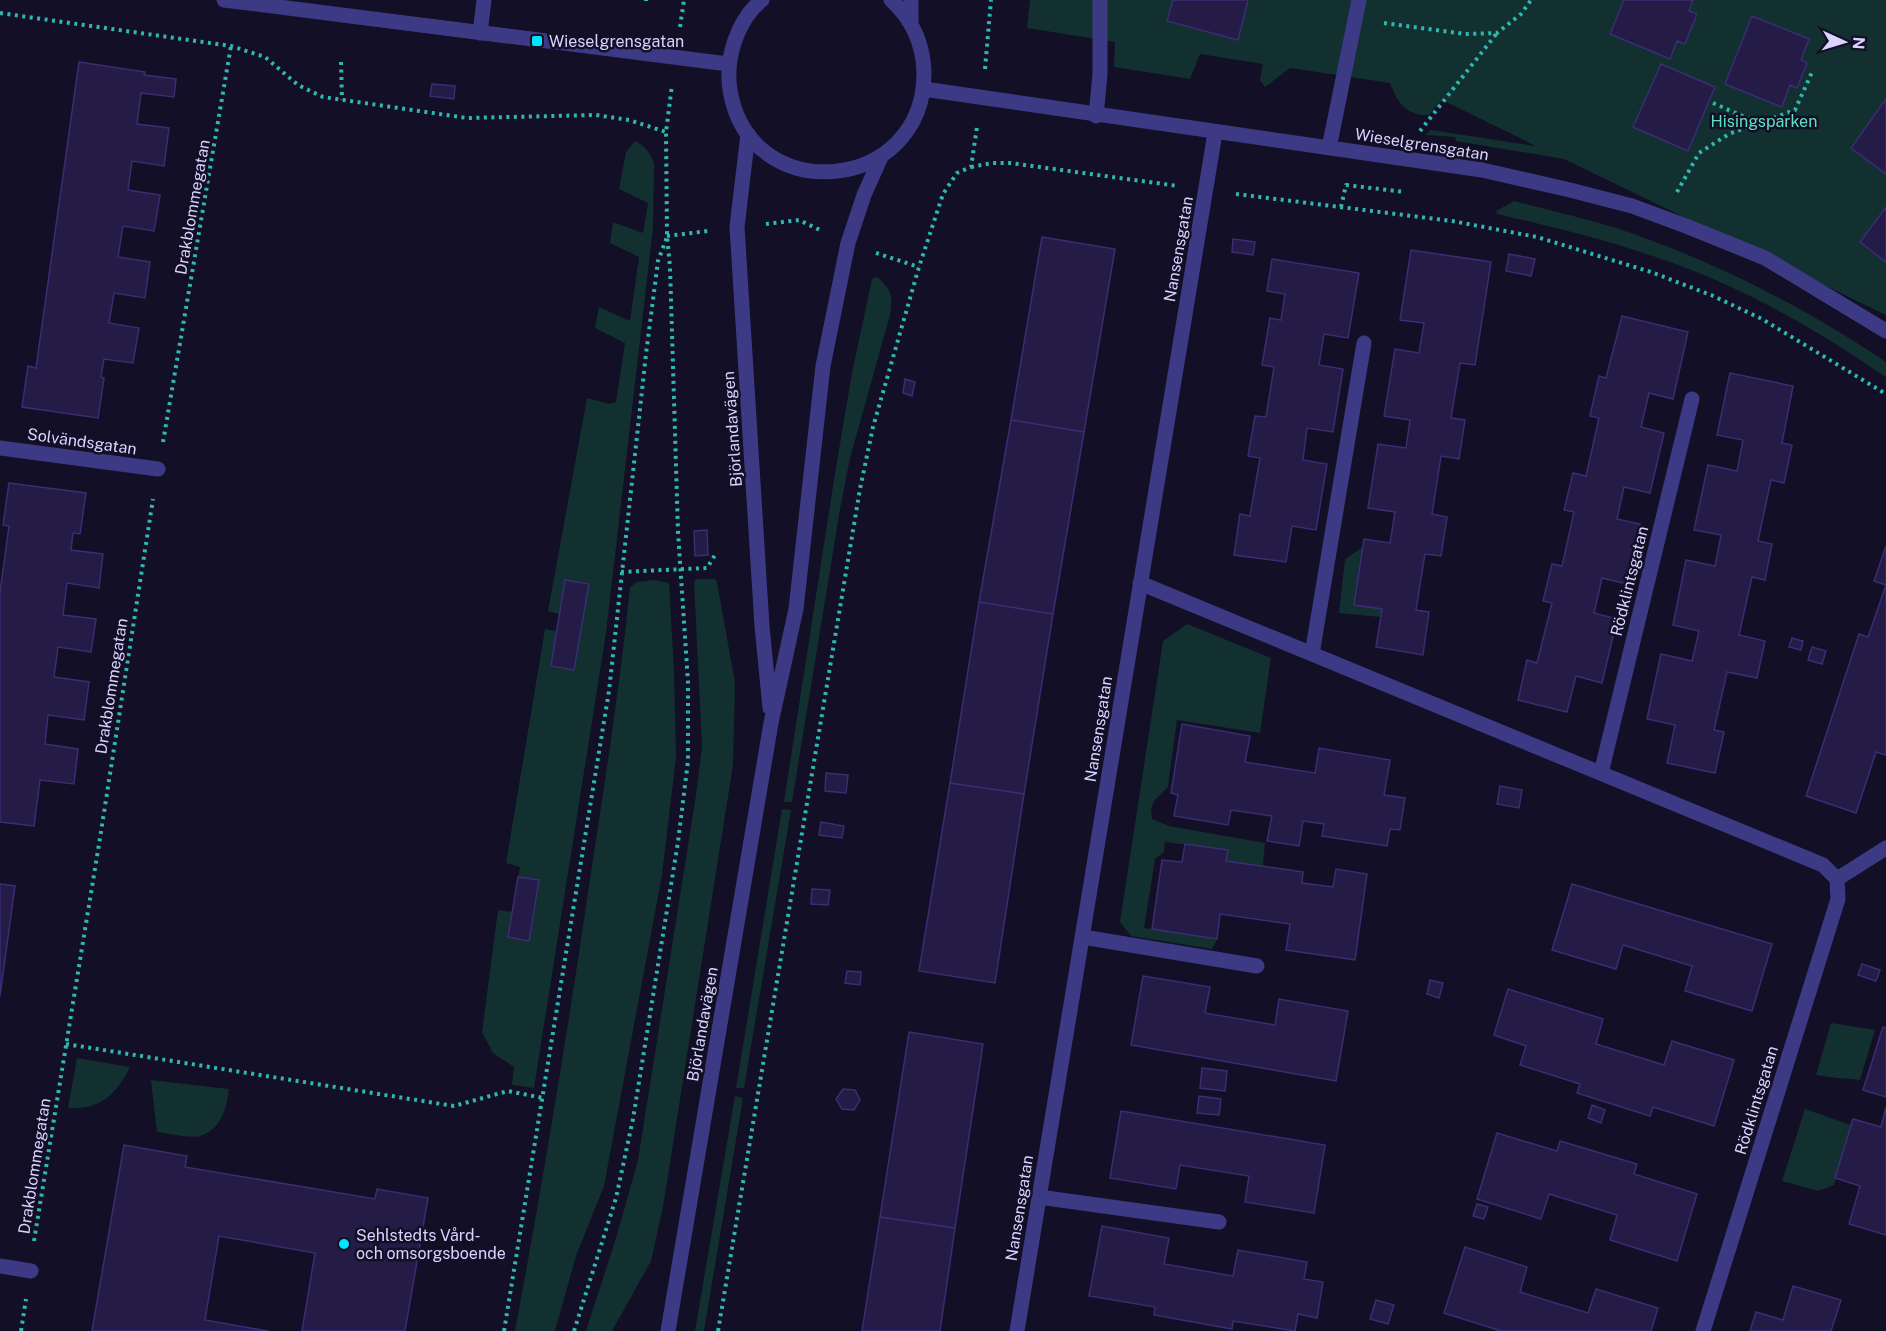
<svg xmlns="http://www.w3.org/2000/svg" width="1886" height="1331" font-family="'Public Sans',sans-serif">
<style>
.green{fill:#12302f}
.building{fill:#241b47;stroke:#3b2d73;stroke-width:1.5}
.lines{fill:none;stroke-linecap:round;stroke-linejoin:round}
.path{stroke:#2fb8b0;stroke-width:4;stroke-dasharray:3 4.5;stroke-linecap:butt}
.minor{stroke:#3d3a85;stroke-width:15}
.poi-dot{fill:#00e5ff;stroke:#130f26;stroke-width:2}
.labels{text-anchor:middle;stroke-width:5;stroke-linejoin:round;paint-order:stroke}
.poi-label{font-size:16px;fill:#d9d4ff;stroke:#130f26;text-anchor:start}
.park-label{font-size:16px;fill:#5fe0c0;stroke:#130f26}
.street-label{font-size:16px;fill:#d9d4ff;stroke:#130f26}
</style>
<rect width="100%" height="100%" fill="#130f26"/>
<!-- green -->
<path class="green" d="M1030 0H1886V315L1564 159 1456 141 1455 137 1425 135 1431 130 1536 146 1442 100 1429 115C1406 116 1397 102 1390 83L1290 68 1265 87 1260 80 1263 64 1200 54 1190 79 1114 67 1115 42 1027 28Z
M635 141C645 145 651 154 654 164L653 228 606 633 534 1088 512 1085 514 1067 493 1053 482 1032 498 910 512 912 509 937 529 941 539 881 518 877 520 867 506 863 545 629 557 631 551 666 574 669 588 584 565 580 559 614 548 611 587 398 610 404 616 402 625 343 595 328 599 307 630 321 639 257 610 243 613 222 643 233 648 203 619 189 626 152Z
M1514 201C1548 210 1583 218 1616 228 1712 260 1803 306 1886 362V377C1823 334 1757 295 1686 268 1624 244 1561 229 1497 214L1496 211Z
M877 277C892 290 893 295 890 315L850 458 840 509 792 802H784L835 473 852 373 872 279Z
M1364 546 1382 609 1380 617 1339 613 1345 559Z
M697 579H715L717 582 735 683 733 765 663 1207 651 1261 612 1331H586L617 1235 638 1160 696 795 702 746 694 581Z
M654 580 669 583 674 671 676 757 662 875 604 1186 576 1256 555 1331H515C543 1181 568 1030 590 879 605 782 620 685 630 587L637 582Z
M1187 624 1271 658 1260 733 1177 720 1168 787 1154 801 1151 809 1152 819 1169 826 1265 843 1263 866 1226 861 1227 850 1165 842 1164 852 1155 859 1144 928 1217 939 1212 949 1131 936 1120 922 1163 641Z
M782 809 791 810 744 1088H736Z
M1831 1023 1875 1030 1860 1080C1844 1078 1831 1078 1816 1075Z
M77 1058 130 1067C116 1095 100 1110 68 1108Z
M151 1080 229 1089C227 1107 221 1130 200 1136 192 1139 167 1133 157 1132Z
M735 1096 743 1098 704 1331H695Z
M1805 1109 1851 1125 1834 1185 1818 1191 1782 1181Z"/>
<!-- building -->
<path class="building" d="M1173 0H1248L1238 40 1167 21Z
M1624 0H1693L1689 11 1697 14 1685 44 1677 41 1670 59 1610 34Z
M1752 16 1809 39 1801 60 1807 63 1797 88 1790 85 1782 107 1725 84Z
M79 62 145 72 144 75 176 79 174 97 141 93 137 124 169 128 164 166 132 161 128 190 160 195 154 231 123 226 118 257 150 262 145 298 114 293 109 323 139 328 133 363 104 359 101 377 104 378 98 418 22 407 28 366 36 368Z
M1661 64 1715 87 1688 151 1633 127Z
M432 84 455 86 454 99 430 96Z
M1886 99V174L1851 148Z
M1886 207V262L1860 242Z
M1042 237 1115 249 1084 432 1011 420Z
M1233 239 1255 242 1253 255 1232 252Z
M1411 250 1491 262 1475 365 1460 363 1451 418 1465 420 1459 459 1441 456 1432 514 1447 517 1441 556 1425 554 1416 610 1429 612 1423 655 1376 647 1382 609 1354 605 1364 539 1390 543 1395 512 1368 508 1378 444 1406 448 1410 420 1384 416 1395 349 1419 353 1424 323 1400 320Z
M1509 254 1535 259 1531 276 1506 271Z
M1272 259 1359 273 1348 338 1324 334 1319 365 1343 369 1333 432 1307 428 1303 460 1327 464 1316 530 1292 526 1286 562 1234 555 1240 514 1250 516 1260 458 1248 456 1255 416 1266 417 1274 367 1262 365 1270 318 1281 320 1285 294 1267 291Z
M1622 316 1688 332 1673 399 1649 393 1641 427 1664 433 1650 493 1624 487 1617 519 1640 524 1627 584 1602 578 1594 613 1617 619 1602 683 1576 676 1567 712 1518 700 1527 660 1537 663 1552 603 1543 601 1552 564 1562 566 1574 512 1564 510 1573 473 1586 476 1599 418 1590 416 1599 376 1606 378Z
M1730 373 1793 386 1782 443 1792 445 1784 483 1771 480 1758 541 1772 544 1765 580 1752 577 1739 635 1765 641 1757 678 1727 672 1714 730 1724 732 1715 773 1667 763 1675 725 1647 719 1661 654 1692 661 1699 631 1673 625 1686 560 1715 566 1721 535 1694 530 1708 465 1737 471 1743 440 1717 435Z
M905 379 915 382 912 396 903 393Z
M1011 420 1084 432 1053 614 979 602Z
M9 483 86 493 80 534 73 533 71 550 103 554 99 588 67 583 63 615 96 619 91 652 58 647 54 677 89 682 84 720 48 715 45 744 78 749 74 784 40 780 34 826 0 822V592L9 526 3 525Z
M707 530 708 555 695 556 694 531Z
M1886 546V755L1876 752 1856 813 1806 796 1859 634 1868 637 1886 585 1874 581Z
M565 580 589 584 574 670 551 666Z
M979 602 1053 614 1024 794 950 783Z
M1792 638 1803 641 1801 650 1789 647Z
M1812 647 1826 651 1822 664 1808 660Z
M1182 724 1250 736 1245 762 1315 773 1319 748 1390 760 1384 795 1405 798 1400 830 1390 829 1387 846 1322 836 1324 824 1303 821 1299 846 1267 841 1272 816 1231 810 1228 825 1174 816 1178 795 1171 793Z
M826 773 848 775 846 793 825 791Z
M950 783 1024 794 995 983 919 971Z
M1500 786 1522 790 1519 808 1497 804Z
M821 822 844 826 842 838 819 835Z
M1185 844 1228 850 1226 861 1303 872 1302 883 1333 887 1336 869 1367 874 1355 960 1286 950 1290 924 1220 914 1217 939 1152 929 1162 860 1182 862Z
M518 877 539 880 529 941 508 937Z
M0 884 15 886 0 996Z
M1572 884 1772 944 1752 1011 1685 991 1692 966 1623 945 1616 969 1552 950Z
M812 889 830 890 828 905 811 904Z
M1862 964 1880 970 1876 981 1858 975Z
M847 971 861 972 860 985 845 983Z
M1143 976 1210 987 1205 1013 1275 1025 1279 999 1348 1011 1336 1081 1131 1045Z
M1430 980 1443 983 1439 998 1427 994Z
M1508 989 1603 1019 1596 1044 1664 1065 1672 1041 1734 1060 1714 1126 1653 1107 1650 1116 1577 1093 1580 1084 1520 1065 1526 1046 1494 1035Z
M1883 1027 1886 1028V1097L1863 1090Z
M909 1032 983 1044 955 1228 880 1217Z
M1202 1068 1227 1071 1225 1091 1200 1088Z
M843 1089 855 1090 860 1100 854 1110 842 1109 836 1099Z
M1199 1096 1221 1099 1219 1115 1197 1113Z
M1592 1105 1605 1110 1601 1123 1588 1118Z
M1886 1107V1235L1849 1224 1860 1186 1835 1178 1853 1119 1881 1127Z
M1121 1111 1325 1145 1314 1213 1245 1202 1249 1176 1180 1165 1176 1189 1110 1178Z
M1497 1133 1557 1151 1560 1141 1637 1164 1634 1174 1697 1194 1677 1261 1610 1240 1617 1215 1549 1194 1541 1219 1477 1199Z
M124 1145 187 1156 185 1167 375 1199 377 1189 428 1198 405 1331H302L315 1253 219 1236 205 1320 268 1331H92Z
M1477 1204 1488 1207 1484 1219 1473 1216Z
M880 1217 955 1228 940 1331H862Z
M1102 1226 1169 1238 1164 1264 1233 1276 1238 1250 1307 1262 1304 1279 1323 1282 1317 1318 1298 1314 1295 1331 1233 1321 1232 1329 1154 1315 1155 1307 1089 1296Z
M1465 1247 1527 1267 1520 1292 1588 1313 1596 1289 1658 1308 1651 1331H1501L1444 1313Z
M1793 1286 1841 1300 1831 1331H1750L1756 1312 1783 1320Z
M1376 1300 1394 1305 1388 1324 1370 1319Z"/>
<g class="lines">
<!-- path -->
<path class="path" d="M646 1V0
M0 13 231 46 265 57 298 85 323 97 467 118 596 115 629 120 666 132
M1384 23 1465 34 1497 33 1521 14 1531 0
M680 27 684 0
M341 62 342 100
M985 69 991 0
M1713 103 1758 123
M1420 131 1497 33
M971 167 992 163H1010L1178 186
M1677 192 1699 153 1729 134 1795 110 1813 70
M1236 194 1452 221 1537 237 1651 272 1711 295 1762 319 1886 394
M1341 207 1346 185 1405 192
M766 224 799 220 822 231
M667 236 708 231
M876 253 919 267
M163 442 231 46
M621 572 707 568 715 555
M66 1044 454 1106 508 1091 543 1098
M34 1241 100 838 153 499
M21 1331 26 1299
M504 1331 609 691 646 354 658 261 667 237
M574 1331 616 1198 633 1119 678 842 688 761V682L678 532 670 267 667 236 666 132 672 85
M718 1331 860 489 873 427 919 267 943 194 957 173 971 167 977 127"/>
<!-- minor -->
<path class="minor" d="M224 0 728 64
M762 0C737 20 725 59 730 90 749 209 925 194 924 72 923 44 912 19 891 0
M911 0V23
M480 33 484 0
M924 89 1482 170 1570 190 1632 206 1686 226 1765 258 1886 331
M1096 116 1100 74V0
M748 134 737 227 762 626 770 708
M1329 148 1359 0
M0 448 158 469
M1140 583 1823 865 1837 879 1838 899 1703 1331
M1312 654 1364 343
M1601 773 1692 399
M1837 879 1886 848
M1083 937 1257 966
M1039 1197 1219 1222
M0 1266 31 1271
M668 1331 771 723 796 609 823 366 848 243 864 195 881 157
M1017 1331 1215 133"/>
</g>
<!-- markers -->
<g class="poi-dot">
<rect x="531" y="35" width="12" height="12" rx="3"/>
<circle cx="344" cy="1244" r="6"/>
</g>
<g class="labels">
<!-- poi labels -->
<g class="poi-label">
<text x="549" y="47">Wieselgrensgatan</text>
<text x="356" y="1241">Sehlstedts Vård-<tspan x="356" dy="18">och omsorgsboende</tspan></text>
</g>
<!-- park labels -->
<g class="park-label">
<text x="1764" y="127">Hisingsparken</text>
</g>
<!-- street labels -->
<g class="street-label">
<text transform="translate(1422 144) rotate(9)" y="6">Wieselgrensgatan</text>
<text transform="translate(192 207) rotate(-80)" y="6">Drakblommegatan</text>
<text transform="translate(1178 249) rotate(-80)" y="6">Nansensgatan</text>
<text transform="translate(732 429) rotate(-94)" y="6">Björlandavägen</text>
<text transform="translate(82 441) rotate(8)" y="6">Solvändsgatan</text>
<text transform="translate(1629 581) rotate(-76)" y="6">Rödklintsgatan</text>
<text transform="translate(111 686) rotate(-81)" y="6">Drakblommegatan</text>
<text transform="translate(1098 729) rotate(-81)" y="6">Nansensgatan</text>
<text transform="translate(702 1024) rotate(-80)" y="6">Björlandavägen</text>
<text transform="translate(1756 1100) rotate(-73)" y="6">Rödklintsgatan</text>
<text transform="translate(34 1166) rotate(-81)" y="6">Drakblommegatan</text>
<text transform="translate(1019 1208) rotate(-81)" y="6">Nansensgatan</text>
</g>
</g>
<!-- north arrow -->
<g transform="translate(1844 42) rotate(94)" stroke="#130f26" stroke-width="4.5" paint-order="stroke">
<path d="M0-4.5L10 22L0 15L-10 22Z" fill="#d9d4ff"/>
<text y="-9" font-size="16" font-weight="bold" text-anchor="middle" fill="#d9d4ff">N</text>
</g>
</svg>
